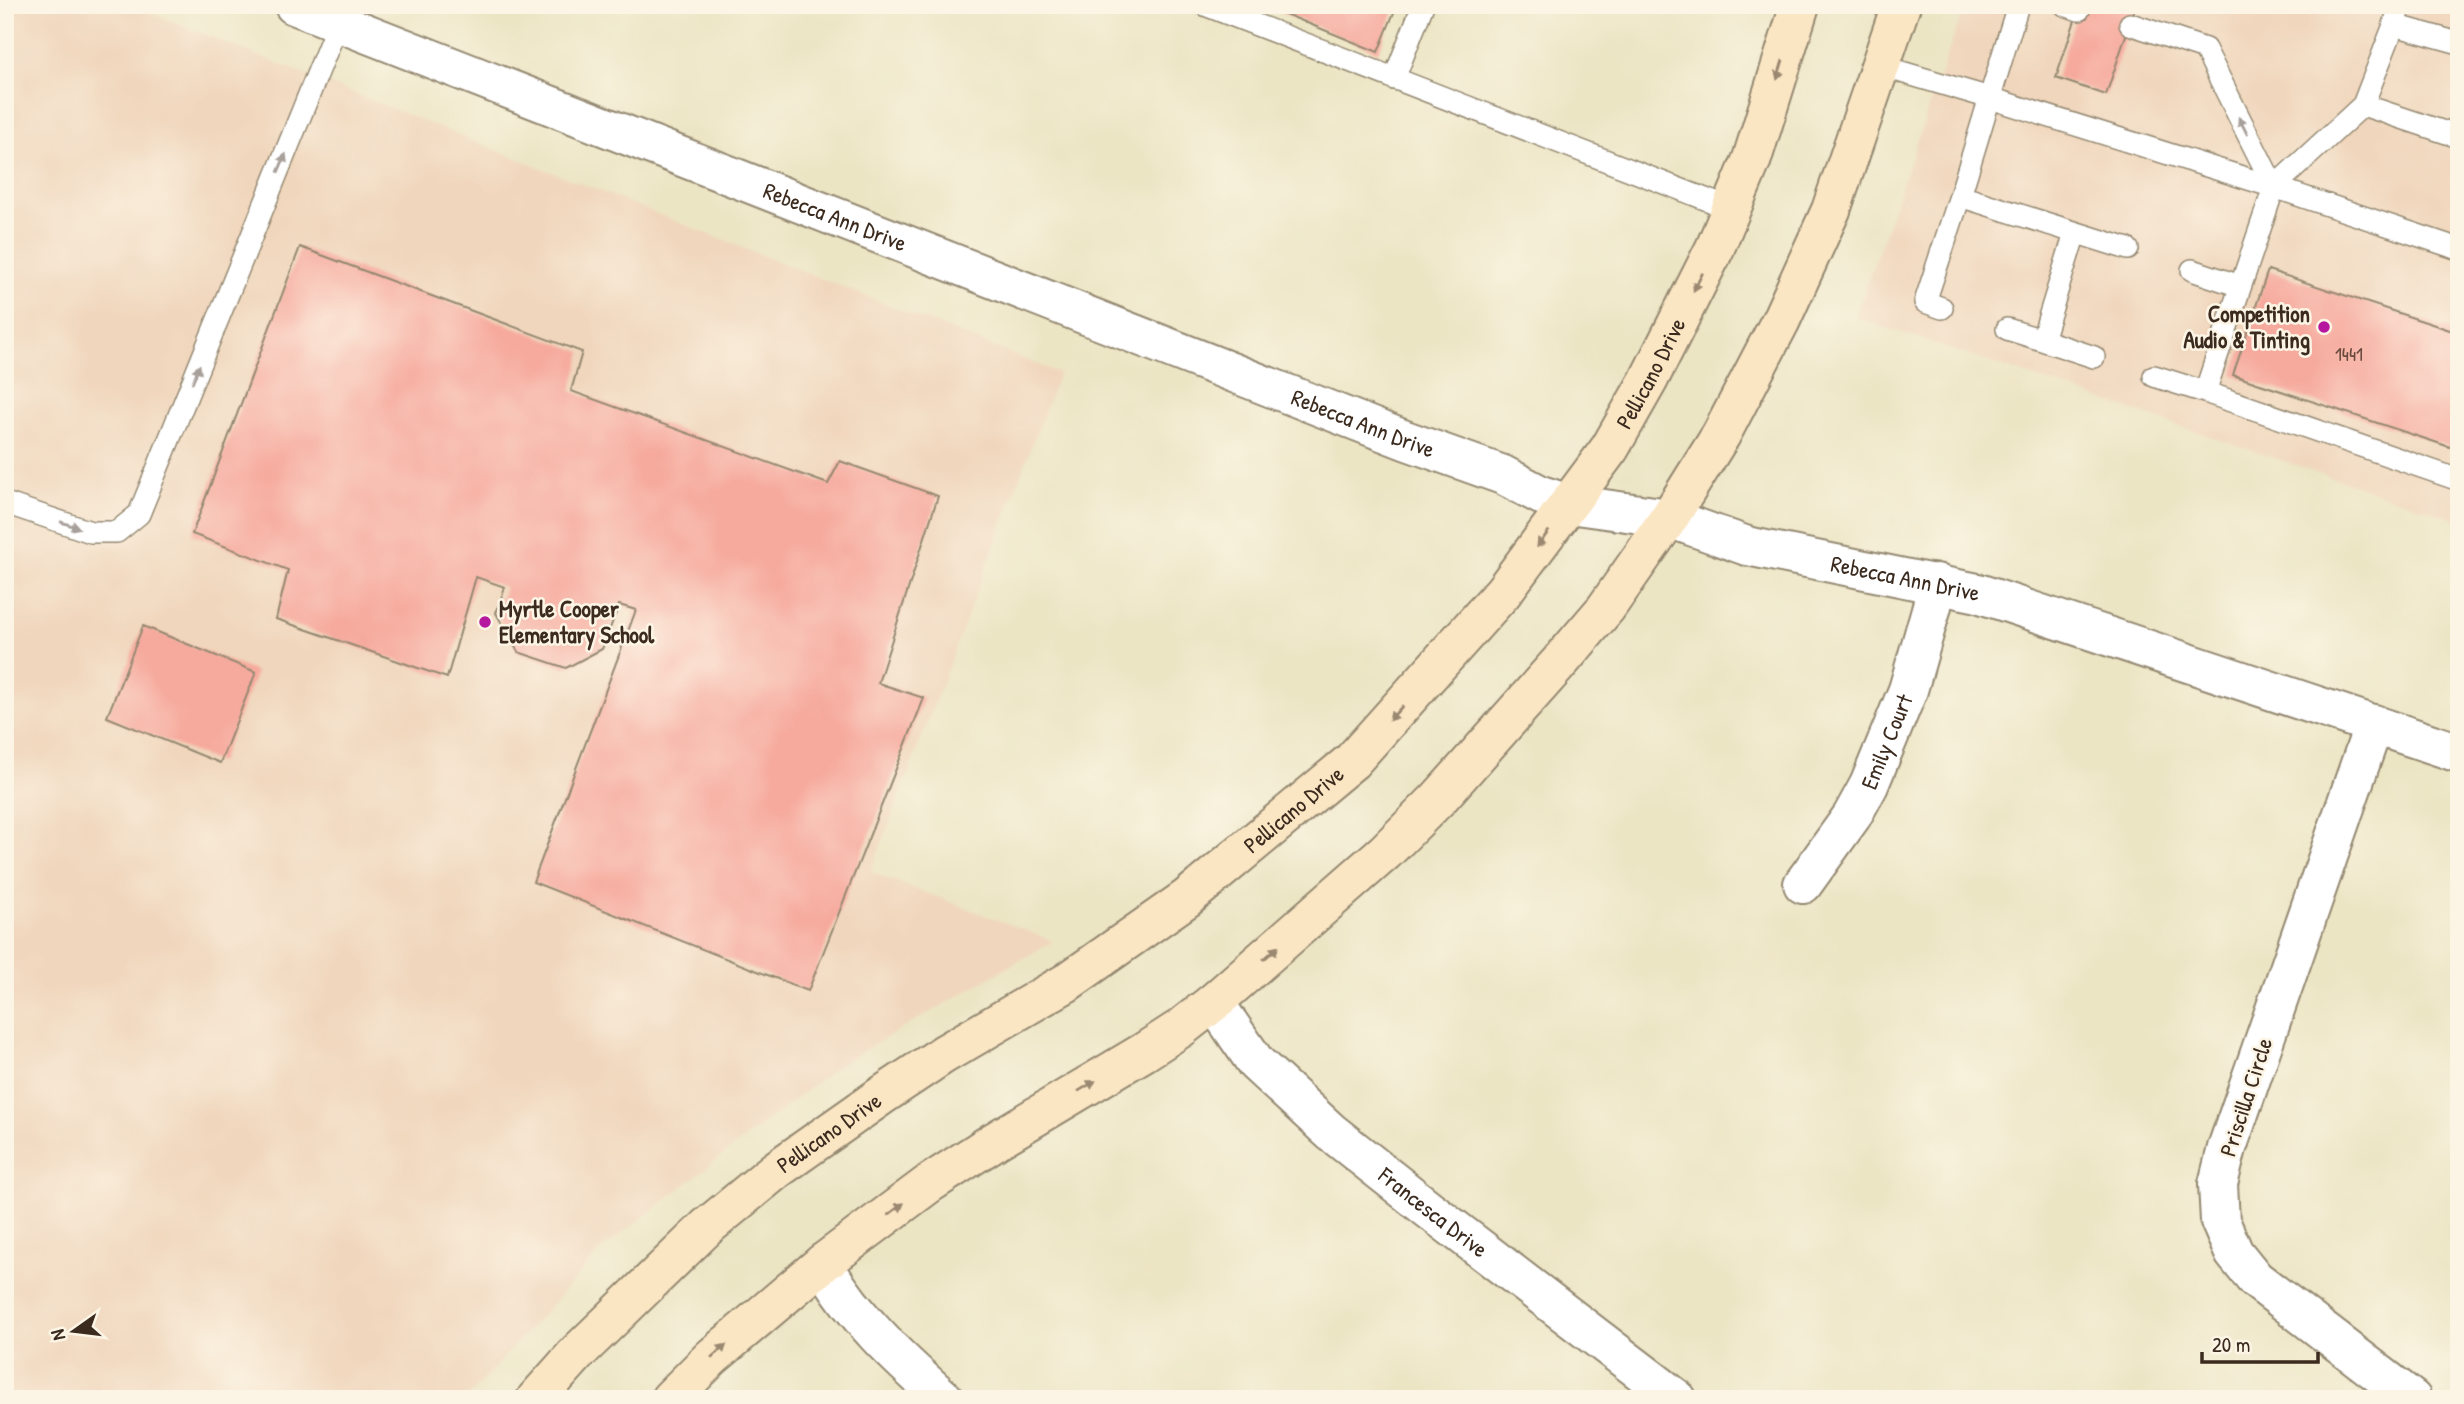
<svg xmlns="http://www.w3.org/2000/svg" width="2464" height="1404" font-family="'Patrick Hand',sans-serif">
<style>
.built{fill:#f0d6bc}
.building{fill:#f6aa9e}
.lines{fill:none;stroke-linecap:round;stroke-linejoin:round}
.service-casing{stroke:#948871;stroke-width:24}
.minor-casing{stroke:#948871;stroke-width:42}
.secondary-casing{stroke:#948871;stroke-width:42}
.service{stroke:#fff;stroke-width:21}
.minor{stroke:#fff;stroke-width:38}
.secondary{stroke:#fbe6c4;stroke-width:38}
.oneway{fill:#9b8871}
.oneway2{fill:#a79f9a}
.poi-dot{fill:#b5179e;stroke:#fcf5e5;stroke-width:2.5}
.labels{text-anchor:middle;stroke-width:5;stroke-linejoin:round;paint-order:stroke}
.number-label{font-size:19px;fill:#6a4a3e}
.street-label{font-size:23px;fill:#3b2a1e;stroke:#fcf5e5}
.poi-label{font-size:23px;font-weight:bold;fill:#3b2a1e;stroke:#fcf5e5;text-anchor:end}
</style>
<rect width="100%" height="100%" fill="#fcf5e5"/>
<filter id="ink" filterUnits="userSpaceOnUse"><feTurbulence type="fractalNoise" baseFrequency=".0143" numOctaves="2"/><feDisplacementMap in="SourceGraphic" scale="14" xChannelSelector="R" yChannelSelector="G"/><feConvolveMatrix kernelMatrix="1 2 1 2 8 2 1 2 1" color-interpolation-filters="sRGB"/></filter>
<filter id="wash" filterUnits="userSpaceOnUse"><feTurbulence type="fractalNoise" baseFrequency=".00686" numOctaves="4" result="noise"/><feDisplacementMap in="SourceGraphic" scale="28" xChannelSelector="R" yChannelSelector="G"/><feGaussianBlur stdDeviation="1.57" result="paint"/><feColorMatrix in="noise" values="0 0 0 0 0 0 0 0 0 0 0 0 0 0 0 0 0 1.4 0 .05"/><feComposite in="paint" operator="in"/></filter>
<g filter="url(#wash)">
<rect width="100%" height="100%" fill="#ece5c4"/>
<!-- built -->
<path class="built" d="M5 5H130L1059 373 871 872 1053 941 839 1065 602 1249 466 1399H20L5 1392Z
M1965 5H2459V520L1855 317Z"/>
<g id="blocks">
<!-- building -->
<path class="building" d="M1263 5H1397L1378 52Z
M2080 5H2136L2106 95 2056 78Z
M300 247 582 352 571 391 828 484 840 461 938 496 878 683 924 698 808 991 533 882 636 610 619 605 602 649 566 668 518 652 496 613 505 587 476 577 447 678 276 619 288 570 192 534Z
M2268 270 2459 333V450L2233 375Z
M143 626 256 672 220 763 107 717Z"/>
</g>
</g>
<g filter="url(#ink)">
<use href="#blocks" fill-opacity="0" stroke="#948871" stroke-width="2"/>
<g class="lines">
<!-- service casing -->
<g class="service-casing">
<path id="service" d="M1205 5 1731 209
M2065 5 2079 10
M2400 5 2394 25 2459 43
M2130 24 2205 49 2274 187
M2394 25 2363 105 2459 137
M1881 66 1990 98 2274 187
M1394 79 1423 5
M2274 187 2363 105
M1960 196 2128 249
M2075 233 2042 340 2094 357
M2459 249 2274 187 2205 392 2459 480
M2192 270 2240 286
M1942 308 1925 302 1960 196 2018 5
M2007 329 2042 340
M2154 376 2205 392
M5 503 91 532H117L139 514 338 23"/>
</g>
<!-- minor casing -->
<g class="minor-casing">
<g id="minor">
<path id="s1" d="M294 5 1405 440 1503 475 1541 495 1569 504 1669 518 1747 546 1978 593 2459 753"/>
<path d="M2374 724 2227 1148 2218 1184 2220 1221 2234 1253 2255 1279 2412 1399"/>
<path id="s2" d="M1803 884 1852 816 1869 785 1908 690 1932 606 1936 583"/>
<path id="s3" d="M1214 1002 1256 1063 1331 1132 1427 1208 1677 1399"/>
<path d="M823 1263C852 1316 899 1359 944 1399"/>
</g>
</g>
<!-- secondary casing -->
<g class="secondary-casing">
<g id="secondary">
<path id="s4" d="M536 1399 578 1352 707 1227 776 1170 881 1096 944 1054 1066 983 1187 898 1352 761 1503 592 1610 448 1648 381 1715 248 1752 159 1800 5"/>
<path d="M670 1399 712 1357 823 1263 930 1183 995 1141 1144 1052 1181 1028 1214 1002 1385 852 1439 798 1560 662 1606 608 1669 518 1721 435 1781 320 1831 210 1901 5"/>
</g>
</g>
<!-- service -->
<use href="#service" class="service"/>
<!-- minor -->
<use href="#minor" class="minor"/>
<!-- secondary -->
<use href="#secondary" class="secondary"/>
</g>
<!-- one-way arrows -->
<defs><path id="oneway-solid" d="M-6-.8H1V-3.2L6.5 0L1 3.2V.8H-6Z" transform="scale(1.75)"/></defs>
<g class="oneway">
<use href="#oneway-solid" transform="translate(1780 70) rotate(107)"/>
<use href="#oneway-solid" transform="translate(1698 282) rotate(117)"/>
<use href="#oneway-solid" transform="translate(1543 539) rotate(126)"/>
<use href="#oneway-solid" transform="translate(1396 713) rotate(132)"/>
<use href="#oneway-solid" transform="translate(1271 953) rotate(-41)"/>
<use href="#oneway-solid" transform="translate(1087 1086) rotate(-31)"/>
<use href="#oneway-solid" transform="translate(896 1209) rotate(-37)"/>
<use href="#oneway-solid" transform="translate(719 1351) rotate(-41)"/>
</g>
<g class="oneway2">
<use href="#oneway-solid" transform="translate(2243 126) rotate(-117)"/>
<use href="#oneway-solid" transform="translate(282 163) rotate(-67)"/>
<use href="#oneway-solid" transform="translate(196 374) rotate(-68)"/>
<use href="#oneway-solid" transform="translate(70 525) rotate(19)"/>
</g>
</g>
<!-- markers -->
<g class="poi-dot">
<circle cx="2324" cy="327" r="7"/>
<circle cx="485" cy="622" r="7"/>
</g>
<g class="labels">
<!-- number labels -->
<g class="number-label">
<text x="2349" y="361">1441</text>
</g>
<!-- street labels -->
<g class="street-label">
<text dy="8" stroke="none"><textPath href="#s1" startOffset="581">Rebecca Ann Drive</textPath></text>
<text dy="8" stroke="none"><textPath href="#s4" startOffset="1531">Pellicano Drive</textPath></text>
<text dy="8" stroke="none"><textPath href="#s1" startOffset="1148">Rebecca Ann Drive</textPath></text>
<text dy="8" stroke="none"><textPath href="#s1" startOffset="1715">Rebecca Ann Drive</textPath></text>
<text dy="8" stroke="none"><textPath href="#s2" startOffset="166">Emily Court</textPath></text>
<text dy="8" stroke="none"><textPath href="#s4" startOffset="964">Pellicano Drive</textPath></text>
<text transform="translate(2246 1097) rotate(-72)" y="8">Priscilla Circle</text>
<text dy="8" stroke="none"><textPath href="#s4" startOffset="397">Pellicano Drive</textPath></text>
<text dy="8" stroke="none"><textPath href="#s3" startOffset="306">Francesca Drive</textPath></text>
</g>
<!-- poi labels -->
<g class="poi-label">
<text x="2310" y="322">Competition<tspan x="2310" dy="26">Audio &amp; Tinting</tspan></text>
<text x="499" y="617" text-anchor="start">Myrtle Cooper<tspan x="499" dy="26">Elementary School</tspan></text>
</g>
</g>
<!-- margin -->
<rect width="2464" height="1404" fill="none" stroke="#fcf5e5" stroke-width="28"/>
<!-- north arrow -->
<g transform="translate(74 1331) rotate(256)" stroke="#fcf5e5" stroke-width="5" paint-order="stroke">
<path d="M0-5L12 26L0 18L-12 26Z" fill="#3b2a1e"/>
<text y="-10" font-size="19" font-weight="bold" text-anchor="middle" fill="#3b2a1e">N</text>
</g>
<!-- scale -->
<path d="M2202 1352v10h116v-10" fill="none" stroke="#3b2a1e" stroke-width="3.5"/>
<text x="2212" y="1352" font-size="21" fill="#3b2a1e" stroke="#fcf5e5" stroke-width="5" paint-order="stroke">20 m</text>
</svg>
